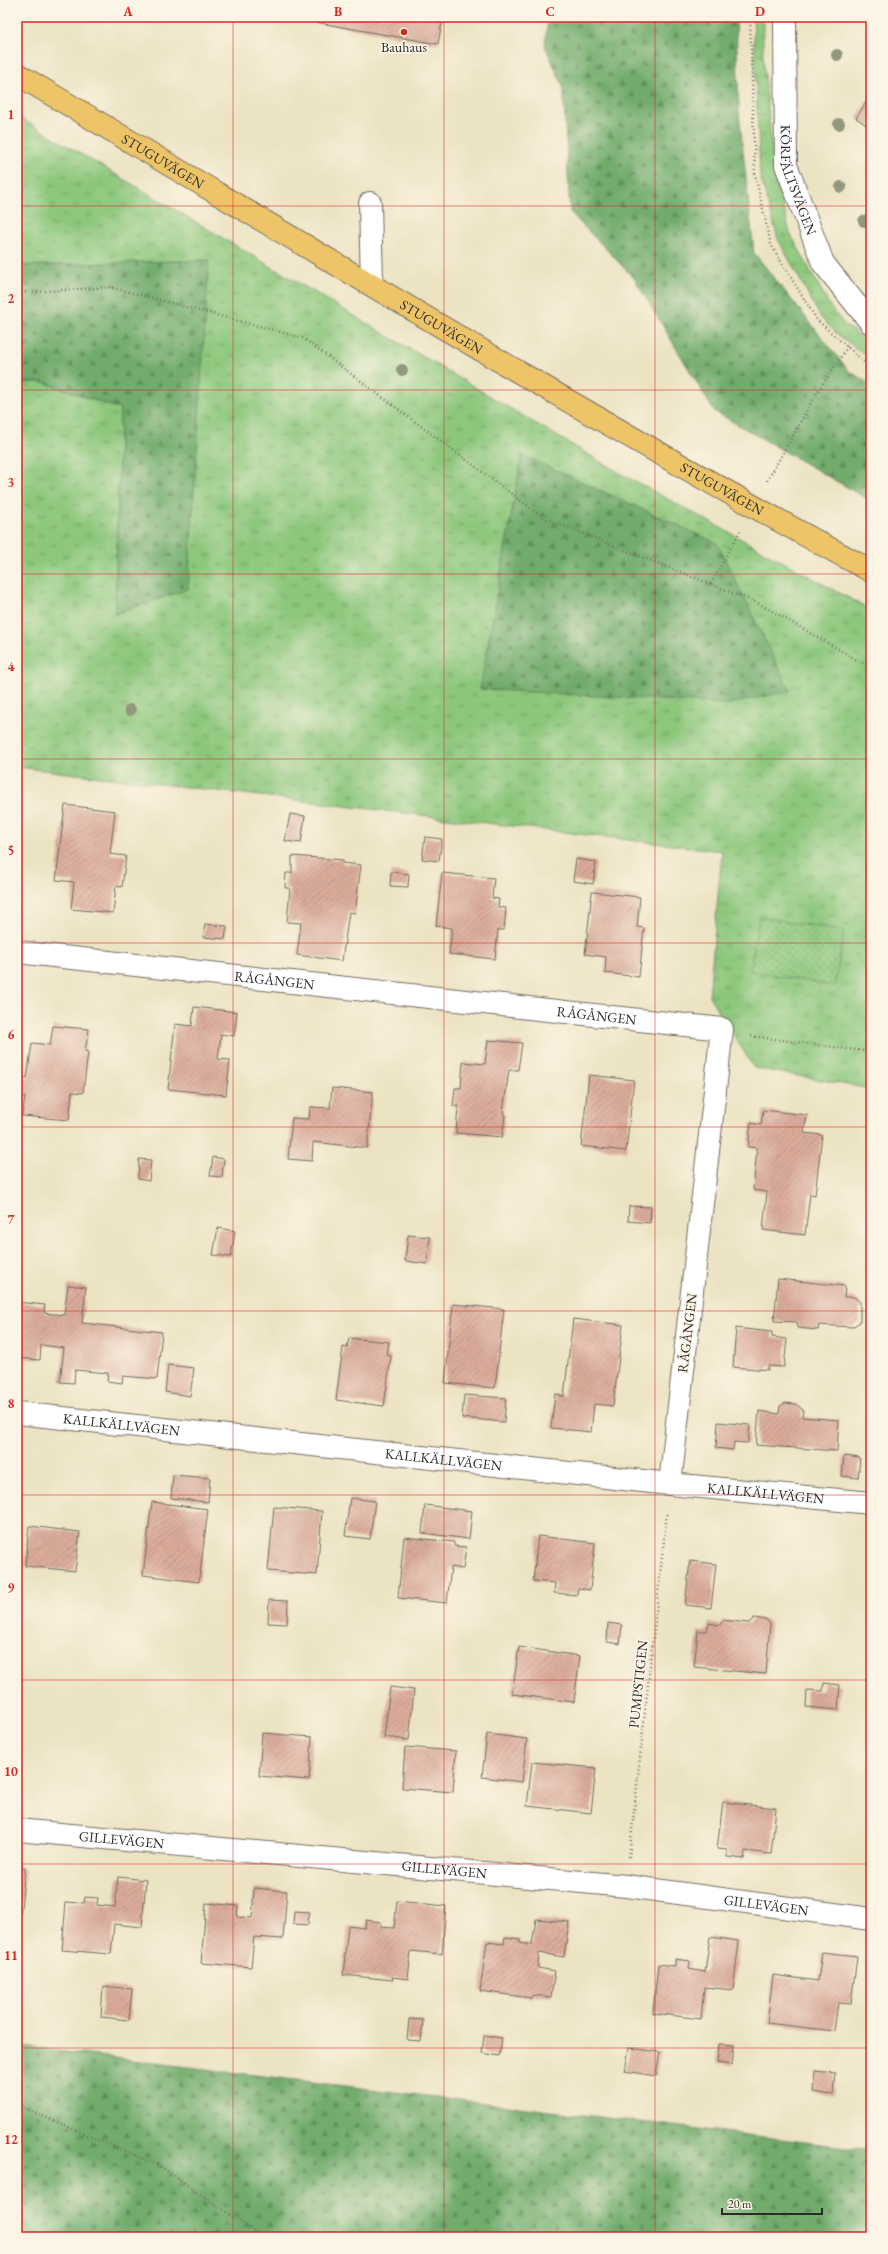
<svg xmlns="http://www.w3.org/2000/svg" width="888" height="2254" font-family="'EB Garamond',serif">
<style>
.grass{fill:url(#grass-tufts);stroke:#5c7954}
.forest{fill:url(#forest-firs);stroke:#4e6c4c}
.park{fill:url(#park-dots);stroke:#5c7954}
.building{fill:url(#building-hatch)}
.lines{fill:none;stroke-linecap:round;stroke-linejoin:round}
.minor-casing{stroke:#6f6b60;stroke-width:24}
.major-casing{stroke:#6f6b60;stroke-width:24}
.path{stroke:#6f6b60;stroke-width:2.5;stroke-dasharray:1 3;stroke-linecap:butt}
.minor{stroke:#fff;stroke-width:22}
.major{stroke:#eec469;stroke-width:22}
.tree{fill:#92987d}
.grid{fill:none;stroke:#d62828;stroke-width:1;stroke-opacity:0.55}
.poi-dot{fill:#c8321e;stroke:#fcf5e5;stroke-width:1.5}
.labels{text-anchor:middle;stroke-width:3.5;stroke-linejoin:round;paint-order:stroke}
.poi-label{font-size:14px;fill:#2b2b2b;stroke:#fcf5e5}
.street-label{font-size:14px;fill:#2b2b2b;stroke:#fcf5e5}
.neatline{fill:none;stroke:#d62828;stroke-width:1.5}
.grid-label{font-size:13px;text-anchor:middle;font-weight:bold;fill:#d62828}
</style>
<defs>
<pattern id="grass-tufts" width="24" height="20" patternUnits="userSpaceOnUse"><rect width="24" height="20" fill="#8cc77c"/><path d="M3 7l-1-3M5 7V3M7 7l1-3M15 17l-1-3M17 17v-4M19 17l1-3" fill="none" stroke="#73a266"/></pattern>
<pattern id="forest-firs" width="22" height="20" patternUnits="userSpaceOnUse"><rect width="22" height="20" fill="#71ac6c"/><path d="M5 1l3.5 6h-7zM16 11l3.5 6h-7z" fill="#5d8c59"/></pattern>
<pattern id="park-dots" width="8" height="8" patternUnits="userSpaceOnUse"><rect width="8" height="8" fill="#8cc77c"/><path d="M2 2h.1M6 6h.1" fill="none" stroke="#73a266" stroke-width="1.8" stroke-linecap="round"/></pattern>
<pattern id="building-hatch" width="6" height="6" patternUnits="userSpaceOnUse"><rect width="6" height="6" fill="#dcac9b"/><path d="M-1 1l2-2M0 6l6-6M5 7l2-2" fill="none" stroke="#b38c7f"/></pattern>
</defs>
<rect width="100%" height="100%" fill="#fcf5e5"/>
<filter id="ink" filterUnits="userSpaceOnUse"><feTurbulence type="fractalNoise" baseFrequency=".025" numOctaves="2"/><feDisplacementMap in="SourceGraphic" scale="8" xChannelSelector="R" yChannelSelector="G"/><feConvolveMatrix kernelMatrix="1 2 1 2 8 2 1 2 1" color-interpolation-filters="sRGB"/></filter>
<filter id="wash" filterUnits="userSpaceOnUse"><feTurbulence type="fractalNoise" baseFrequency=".012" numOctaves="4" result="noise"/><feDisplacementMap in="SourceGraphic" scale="16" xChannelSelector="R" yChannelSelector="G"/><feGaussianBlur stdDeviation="0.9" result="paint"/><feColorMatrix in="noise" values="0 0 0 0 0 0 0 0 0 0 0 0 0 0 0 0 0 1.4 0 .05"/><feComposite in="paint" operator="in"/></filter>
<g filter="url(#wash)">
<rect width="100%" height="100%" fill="#ece3c3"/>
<!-- grass -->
<path class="grass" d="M753 17H763V54L774 173 790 233 831 308 845 325 871 344V360L837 334 821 318 778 239 760 176Z
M17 116 611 468 871 610V1089L754 1068 709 996 722 851 17 767V382H43L120 409 115 614 209 260 17 266Z"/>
<!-- forest -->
<path class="forest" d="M548 17H736L739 112 754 253 849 371 871 384V501L714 411 634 278 570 212 563 86 545 46Z
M209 260 188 589 115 614 120 409 43 382H17V266Z
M522 455 717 543 790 691 729 704 480 689Z
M17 2046 871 2150V2237H17Z"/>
<!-- park -->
<path class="park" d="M759 917 844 931 835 986 750 971Z"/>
<g id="blocks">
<!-- building -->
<path class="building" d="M286 17H443L438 44Z
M871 95V128L856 118Z
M65 805 115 811 110 854 126 856 122 887 116 886 113 913 71 909 74 882 56 880Z
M290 814 305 816 301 843 285 841Z
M425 837 442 839 439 861 422 859Z
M292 856 343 860 342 863 361 865 355 913 349 912 342 961 297 955 301 923 287 922 290 888H285L286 873H292Z
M576 859 596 862 593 884 573 881Z
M391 872 409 874 408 887 390 886Z
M442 873 494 878 492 898 499 899 498 907 506 908 504 930H498L495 959 449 954 452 928 436 926Z
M592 892 640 897 637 927 644 928 639 977 605 973 606 957 585 954Z
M205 924 227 926 225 939 203 937Z
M194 1007 237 1012 234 1036 221 1034 218 1059 230 1060 226 1095 168 1089 175 1024 192 1026Z
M53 1026 89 1029 85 1051 88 1052 83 1093 72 1092 69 1120 22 1116 25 1097 17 1096V1076L27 1078 32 1043 50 1045Z
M488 1040 522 1043 518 1070H509L503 1112 505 1116 502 1137 456 1133 458 1106H453L455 1088H461L463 1062 485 1064Z
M589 1075 634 1080 626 1151 581 1146Z
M332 1088 373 1092 367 1148 313 1142 312 1161 288 1159 292 1118 309 1119 310 1107 330 1108Z
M763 1110 807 1115 804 1133 822 1135 815 1195 810 1194 805 1235 763 1230 767 1192 753 1190 757 1148 748 1147 751 1123 761 1125Z
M213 1157 224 1159 222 1177 210 1176Z
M139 1159 151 1160 149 1181 138 1179Z
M629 1206 651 1207 650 1223 628 1221Z
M218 1228 235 1231 231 1257 213 1255Z
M408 1235 430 1237 427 1264 405 1261Z
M778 1279 845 1286 844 1297H854L860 1302V1322L852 1327 819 1325 818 1330 798 1328 797 1322 774 1321Z
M68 1285 86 1287 82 1323 162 1332 157 1379 123 1376 122 1383 107 1381 108 1373 75 1370 74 1383 60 1382 64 1348 41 1345 40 1360 17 1358V1302L45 1305 44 1313 64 1315Z
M453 1304 504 1309 495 1388 445 1383Z
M573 1319 623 1325 613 1406 594 1404 591 1432 551 1428 555 1394 564 1396Z
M736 1328 772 1332V1337L787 1339 784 1367 768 1366V1370L733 1367Z
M349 1338 389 1342 387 1355 391 1356 384 1406 336 1400 343 1347 347 1348Z
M168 1365 194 1368 190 1396 165 1392Z
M464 1395 506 1398 504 1422 462 1418Z
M785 1403 796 1404 803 1410 802 1417 839 1420 837 1451 756 1445 759 1411 779 1414 780 1406Z
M718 1422 750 1425 748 1443 734 1442 733 1450 716 1448Z
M844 1456 860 1458 858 1478 842 1476Z
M173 1475 210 1478 208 1502 171 1498Z
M350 1498 375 1501 370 1539 345 1536Z
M152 1502 208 1509 199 1582 143 1575Z
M425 1505 472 1511 469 1539 422 1533Z
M274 1507 322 1511 317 1575 268 1571Z
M29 1526 80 1532 75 1571 25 1566Z
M538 1536 595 1543 590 1590 578 1588 577 1595 554 1593 555 1583 533 1581Z
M404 1537 454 1542V1546L466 1547 463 1569 451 1567 447 1603 398 1598Z
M690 1561 716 1564 711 1608 685 1605Z
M269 1600 288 1601 287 1624 268 1623Z
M754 1618 767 1620 770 1624 766 1674 694 1667 698 1631H707L709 1623 720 1625 723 1620 749 1623Z
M608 1623 622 1625 620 1644 607 1642Z
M519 1647 580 1656 574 1702 512 1694Z
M824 1683 840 1685 838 1710 806 1707 807 1690 823 1691Z
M390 1687 414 1690 409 1740 384 1737Z
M262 1733 312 1737 309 1780 259 1776Z
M487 1734 527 1739 522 1782 482 1777Z
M405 1747 456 1751 453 1792 402 1788Z
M532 1762 596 1768 591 1813 527 1806Z
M723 1802 776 1808 771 1854 745 1851 744 1859 727 1857V1850L717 1849Z
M17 1868H25L20 1918H17Z
M118 1877 146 1880 142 1927 114 1924 111 1954 62 1950 66 1902 84 1903 85 1897 98 1898 97 1905 115 1907Z
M254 1888 287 1891 283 1939 254 1937 251 1967 201 1963 206 1903 238 1906 237 1917 252 1918Z
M397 1901 446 1906 442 1954 411 1951 408 1979 392 1977 393 1980 343 1975 348 1926 365 1928 366 1920 381 1922V1927L394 1928Z
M294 1911 309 1912 308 1925 293 1924Z
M536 1919 569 1922 564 1957 539 1953 538 1968 555 1971 551 1997 532 1995V1998L480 1991 487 1942 504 1944 505 1937 520 1939V1943L532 1945Z
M710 1937 739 1941 733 1990 704 1987 701 2019 653 2013 658 1964 675 1966V1959L690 1961 689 1969 705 1972Z
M822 1952 857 1956 851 2004 838 2003 834 2031 767 2023 773 1975 818 1981Z
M103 1986 132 1989 129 2020 101 2017Z
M409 2019 423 2020 421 2041 407 2040Z
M484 2035 502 2038 499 2056 482 2053Z
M719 2044 734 2045 732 2065 717 2063Z
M629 2048 660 2052 656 2076 625 2071Z
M815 2071 835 2073 833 2095 813 2092Z"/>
</g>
</g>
<g filter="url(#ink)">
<use href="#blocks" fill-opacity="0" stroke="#6f6b60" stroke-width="1"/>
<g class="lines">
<!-- minor casing -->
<g class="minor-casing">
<g id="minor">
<path id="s1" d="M785 17 786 165 823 263 871 323"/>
<path d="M370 203 372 284"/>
<path id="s2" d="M17 952 722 1029 670 1484"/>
<path id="s3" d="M17 1413 670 1484 871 1503"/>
<path id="s4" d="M17 1830 626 1886 871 1919"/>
</g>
</g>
<!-- major casing -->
<g class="major-casing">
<g id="major">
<path id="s5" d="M17 74C300 242 581 414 871 571"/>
</g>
</g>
<!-- path -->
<path class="path" d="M750 17 755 174 771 245 817 320 871 368
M17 293 110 287 303 338 544 518 758 603 871 668
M767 481 818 391 848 346
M711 584 740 531
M751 1036 871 1052
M629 1857 667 1512
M17 2105 160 2166 263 2237"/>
<!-- minor -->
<use href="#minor" class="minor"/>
<!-- major -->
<use href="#major" class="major"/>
</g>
<!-- trees -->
<g class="tree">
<circle cx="837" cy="55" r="6"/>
<circle cx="839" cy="124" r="6"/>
<circle cx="841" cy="187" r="6"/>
<circle cx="864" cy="221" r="6"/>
<circle cx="402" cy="370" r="6"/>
<circle cx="130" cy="710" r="6"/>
</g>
</g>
<!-- grid -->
<path class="grid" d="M233 17V2237M444 17V2237M655 17V2237M17 206H871M17 390H871M17 574H871M17 759H871M17 943H871M17 1127H871M17 1311H871M17 1495H871M17 1680H871M17 1864H871M17 2048H871"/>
<!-- markers -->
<circle class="poi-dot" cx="404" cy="32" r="4"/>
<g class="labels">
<!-- poi labels -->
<g class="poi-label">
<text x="404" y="52">Bauhaus</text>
</g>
<!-- street labels -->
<g class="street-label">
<text dy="5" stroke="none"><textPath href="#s5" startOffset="170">STUGUVÄGEN</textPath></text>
<text dy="5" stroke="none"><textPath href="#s1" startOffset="165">KÖRFÄLTSVÄGEN</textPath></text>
<text dy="5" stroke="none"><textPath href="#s5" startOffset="494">STUGUVÄGEN</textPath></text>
<text dy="5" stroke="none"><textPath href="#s5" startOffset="818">STUGUVÄGEN</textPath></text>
<text dy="5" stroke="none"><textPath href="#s2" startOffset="259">RÅGÅNGEN</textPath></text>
<text dy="5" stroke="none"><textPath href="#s2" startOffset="583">RÅGÅNGEN</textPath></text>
<text transform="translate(687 1333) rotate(-83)" y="5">RÅGÅNGEN</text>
<text dy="5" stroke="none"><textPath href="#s3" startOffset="105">KALLKÄLLVÄGEN</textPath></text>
<text dy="5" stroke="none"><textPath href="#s3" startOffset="429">KALLKÄLLVÄGEN</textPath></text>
<text dy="5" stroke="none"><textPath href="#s3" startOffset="753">KALLKÄLLVÄGEN</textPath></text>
<text transform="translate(638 1684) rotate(-84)" y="5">PUMPSTIGEN</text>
<text dy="5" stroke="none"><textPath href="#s4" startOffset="105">GILLEVÄGEN</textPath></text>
<text dy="5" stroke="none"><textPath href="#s4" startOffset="429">GILLEVÄGEN</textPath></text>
<text dy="5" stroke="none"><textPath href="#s4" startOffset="753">GILLEVÄGEN</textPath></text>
</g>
</g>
<!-- margin -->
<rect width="888" height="2254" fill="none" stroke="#fcf5e5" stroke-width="44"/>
<!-- scale -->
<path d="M722 2208v6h100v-6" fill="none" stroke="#2b2b2b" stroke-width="2"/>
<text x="728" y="2208" font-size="12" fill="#2b2b2b" stroke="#fcf5e5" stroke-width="3" paint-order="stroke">20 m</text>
<rect x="22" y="22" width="844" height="2210" class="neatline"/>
<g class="grid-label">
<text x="128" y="16">A</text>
<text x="338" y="16">B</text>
<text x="550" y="16">C</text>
<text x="760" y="16">D</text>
<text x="11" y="119">1</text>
<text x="11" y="303">2</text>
<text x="11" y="487">3</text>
<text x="11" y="671">4</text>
<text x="11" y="855">5</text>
<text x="11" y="1039">6</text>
<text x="11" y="1224">7</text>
<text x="11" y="1408">8</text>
<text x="11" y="1592">9</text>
<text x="11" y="1776">10</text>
<text x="11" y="1960">11</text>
<text x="11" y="2144">12</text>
</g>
</svg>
